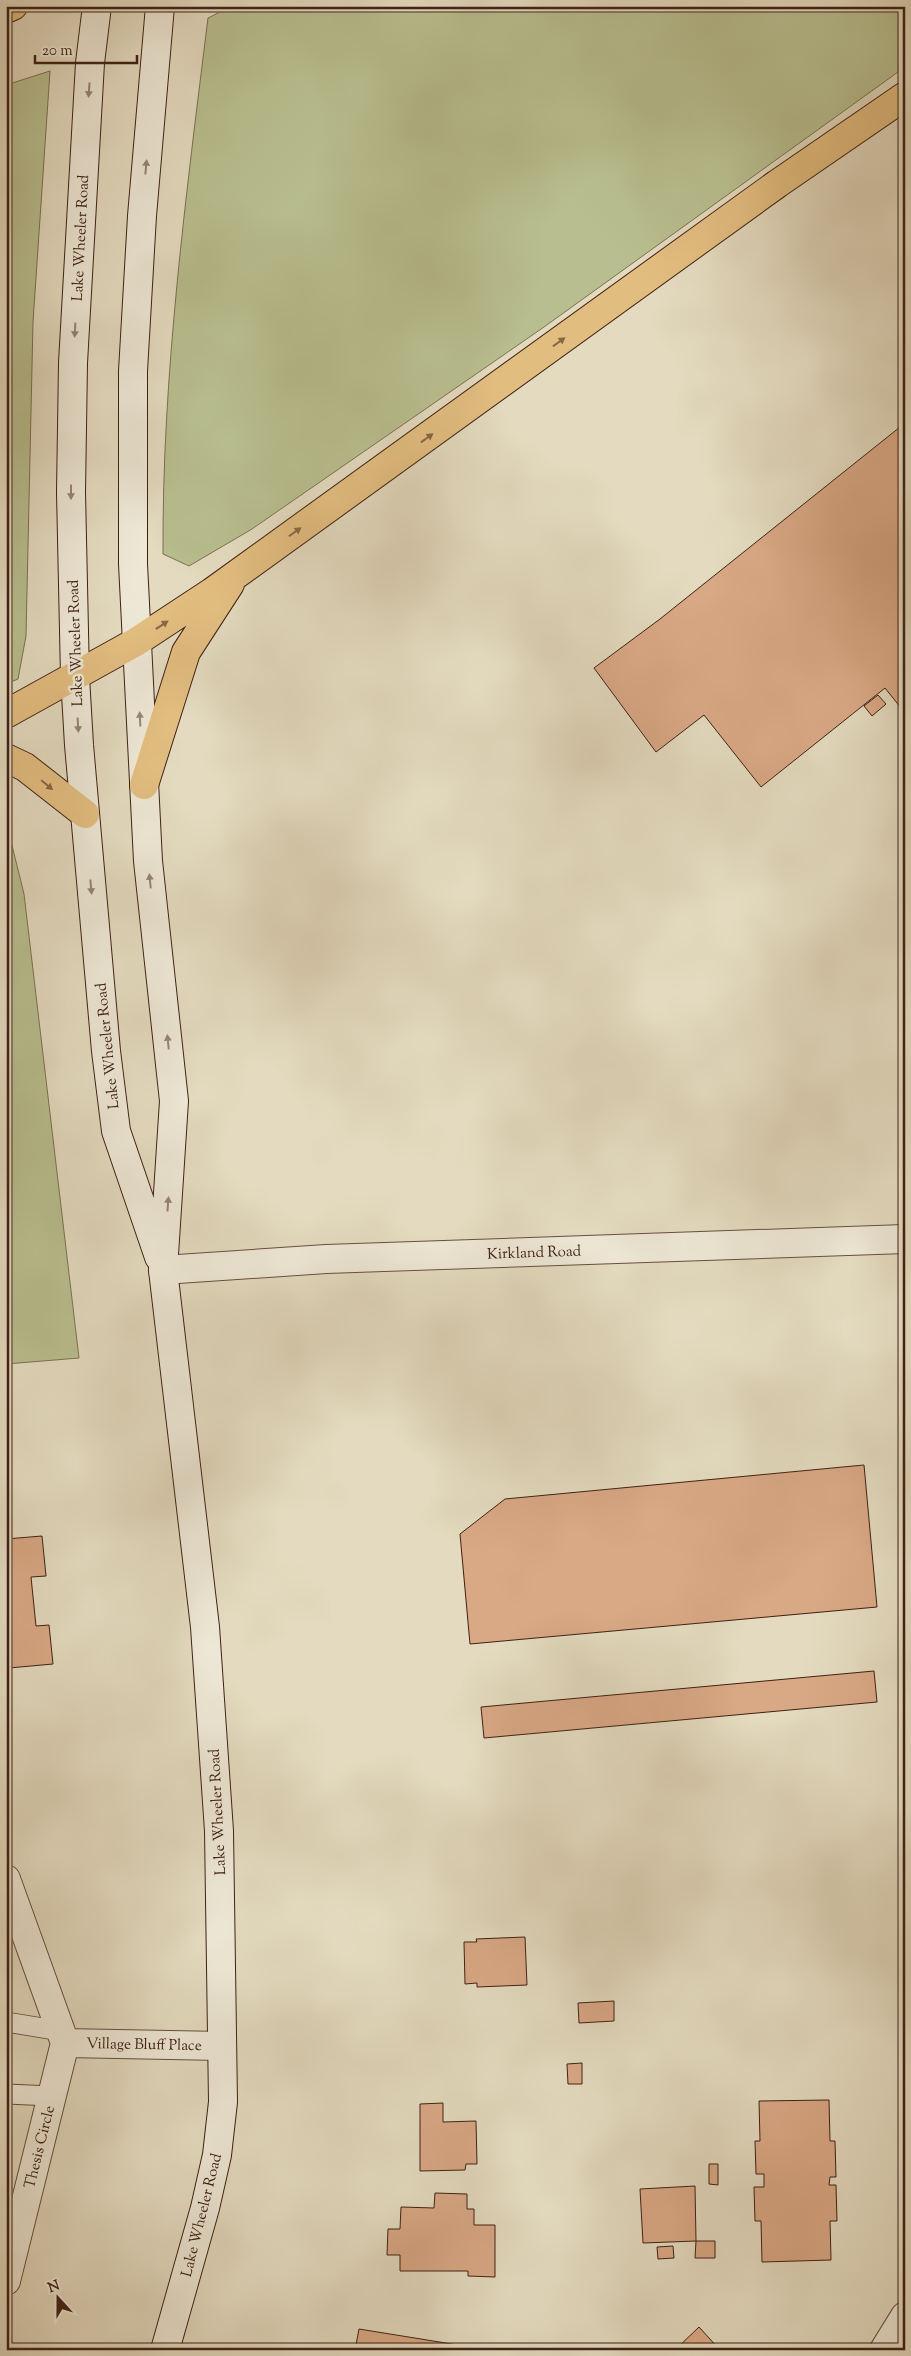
<svg xmlns="http://www.w3.org/2000/svg" width="911" height="2356" font-family="'Sorts Mill Goudy',serif">
<style>
.green{fill:#b8be8f;stroke:#7c7052}
.building{fill:#d9a885;stroke:#3f2114}
.lines{fill:none;stroke-linecap:round;stroke-linejoin:round}
.service-casing{stroke:#684f3f;stroke-width:21}
.minor-casing{stroke:#684f3f;stroke-width:30}
.secondary-casing{stroke:#3f2114;stroke-width:30}
.motorway-casing{stroke:#3f2114;stroke-width:30}
.service{stroke:#ede7d5;stroke-width:19}
.minor{stroke:#ede7d5;stroke-width:28}
.secondary{stroke:#ede7d5;stroke-width:28}
.motorway{stroke:#e2bd80;stroke-width:28}
.oneway{fill:#968474}
.oneway2{fill:#886745}
.labels{text-anchor:middle;stroke-width:5;stroke-linejoin:round;paint-order:stroke}
.street-label{font-size:15px;fill:#3f2114;stroke:#ede7d5}
</style>
<rect width="100%" height="100%" fill="#e3dabf"/>
<filter id="stains"><feTurbulence type="fractalNoise" baseFrequency=".004" numOctaves="4"/><feColorMatrix values="0 0 0 0 .2 0 0 0 0 .09 0 0 0 0 .02 0 0 0 .5 -.17"/></filter>
<radialGradient id="worn" r=".72"><stop offset=".6" stop-color="#630" stop-opacity="0"/><stop offset="1" stop-color="#630" stop-opacity=".3"/></radialGradient>
<!-- green -->
<path class="green" d="M232 6H905V67L544 327 252 529 189 566 163 554C162 375 186 196 208 18Z
M50 71 33 322 26 636 18 679 6 684V85Z
M6 821 24 894 79 1358 6 1364Z"/>
<!-- building -->
<path class="building" d="M905 423V713L885 688 761 787 704 715 656 752 594 668 660 619Z
M878 695 886 704 872 716 864 706Z
M864 1465 877 1607 470 1644 460 1534 505 1499Z
M42 1536 46 1576 31 1577 36 1626 49 1625 53 1664 9 1668 8 1664H6V1539Z
M874 1671 877 1702 484 1738 481 1707Z
M525 1937 527 1985 477 1987V1983L465 1984 464 1942H477L476 1939Z
M614 2001V2021L579 2023 578 2003Z
M582 2063V2084H568L567 2064Z
M829 2100 830 2141H835L836 2177H830L829 2185H836L837 2221H830L831 2260 762 2262 761 2221H755L754 2187H764V2174H756L755 2141H760L759 2101Z
M443 2103V2122L476 2121 477 2164H466L465 2170 420 2171V2104Z
M709 2164H718V2185L709 2184Z
M695 2186 696 2241 643 2243 640 2189Z
M435 2193 467 2194V2209H474V2225H495V2277L468 2276V2271H400V2255H387L388 2229H400L401 2207 434 2208Z
M696 2241H715V2258H695Z
M673 2246 674 2258 658 2259 657 2247Z
M699 2327 720 2350H675Z
M359 2329 458 2345 457 2350H355Z"/>
<g class="lines">
<!-- service casing -->
<g class="service-casing">
<path id="service" d="M6 2022 61 2031
M6 2094 52 2096"/>
</g>
<!-- minor casing -->
<g class="minor-casing">
<path id="minor" d="M163 1270 326 1259 905 1239
M6 1879 65 2043
M65 2043 222 2046
M6 2281 65 2043
M884 2350 905 2316"/>
</g>
<!-- secondary casing -->
<g class="secondary-casing">
<path id="secondary" d="M97 6 90 63 73 363 71 492 75 677 79 745 106 1051 116 1131 159 1257
M160 6 142 216 133 371V564L148 861 174 1101 163 1270 205 1627 219 1831 223 2102 217 2155 205 2208 165 2350"/>
</g>
<!-- motorway casing -->
<g class="motorway-casing">
<path id="motorway" d="M6 9 13 6
M6 714 136 642 212 592 777 184 905 96
M6 758 25 767 85 814
M144 785 186 652 230 584"/>
</g>
<!-- service -->
<use href="#service" class="service"/>
<!-- minor -->
<use href="#minor" class="minor"/>
<!-- secondary -->
<use href="#secondary" class="secondary"/>
<!-- motorway -->
<use href="#motorway" class="motorway"/>
</g>
<!-- one-way arrows -->
<defs><path id="oneway-solid" d="M-6-.8H1V-3.2L6.5 0L1 3.2V.8H-6Z" transform="scale(1.25)"/></defs>
<g class="oneway">
<use href="#oneway-solid" transform="translate(89 90) rotate(94)"/>
<use href="#oneway-solid" transform="translate(146 167) rotate(-85)"/>
<use href="#oneway-solid" transform="translate(75 330) rotate(93)"/>
<use href="#oneway-solid" transform="translate(71 492) rotate(90)"/>
<use href="#oneway-solid" transform="translate(140 719) rotate(-93)"/>
<use href="#oneway-solid" transform="translate(78 725) rotate(87)"/>
<use href="#oneway-solid" transform="translate(150 881) rotate(-96)"/>
<use href="#oneway-solid" transform="translate(91 887) rotate(85)"/>
<use href="#oneway-solid" transform="translate(168 1042) rotate(-96)"/>
<use href="#oneway-solid" transform="translate(168 1204) rotate(-86)"/>
</g>
<g class="oneway2">
<use href="#oneway-solid" transform="translate(559 342) rotate(-36)"/>
<use href="#oneway-solid" transform="translate(427 438) rotate(-36)"/>
<use href="#oneway-solid" transform="translate(295 532) rotate(-35)"/>
<use href="#oneway-solid" transform="translate(162 625) rotate(-34)"/>
<use href="#oneway-solid" transform="translate(47 785) rotate(40)"/>
</g>
<g class="labels">
<!-- street labels -->
<g class="street-label">
<text transform="translate(80 238) rotate(-87)" y="5">Lake Wheeler Road</text>
<text transform="translate(75 643) rotate(-92)" y="5">Lake Wheeler Road</text>
<text transform="translate(107 1046) rotate(-96)" y="5">Lake Wheeler Road</text>
<text transform="translate(534 1252) rotate(-2)" y="5">Kirkland Road</text>
<text transform="translate(217 1812) rotate(-93)" y="5">Lake Wheeler Road</text>
<text transform="translate(144 2044) rotate(1)" y="5">Village Bluff Place</text>
<text transform="translate(39 2147) rotate(-76)" y="5">Thesis Circle</text>
<text transform="translate(201 2215) rotate(-76)" y="5">Lake Wheeler Road</text>
</g>
</g>
<!-- margin -->
<rect width="911" height="2356" fill="none" stroke="#e3dabf" stroke-width="25"/>
<rect x="8" y="8" width="896" height="2341" fill="none" stroke="#3f2114" stroke-width="2.5"/>
<rect x="12" y="12" width="886" height="2331" fill="none" stroke="#3f2114"/>
<!-- north arrow -->
<g transform="translate(58 2298) rotate(339)" stroke="#ede7d5" stroke-width="4" paint-order="stroke">
<path d="M0-4L9 19L0 12L-9 19Z" fill="#3f2114"/>
<text y="-8" font-size="14" font-weight="bold" text-anchor="middle" fill="#3f2114">N</text>
</g>
<!-- scale -->
<path d="M35 55v8h102v-8" fill="none" stroke="#3f2114" stroke-width="2.5"/>
<text x="42" y="55" font-size="15" fill="#3f2114" stroke="#ede7d5" stroke-width="4" paint-order="stroke">20 m</text>
<rect width="100%" height="100%" filter="url(#stains)"/>
<rect width="100%" height="100%" fill="url(#worn)"/>
</svg>
